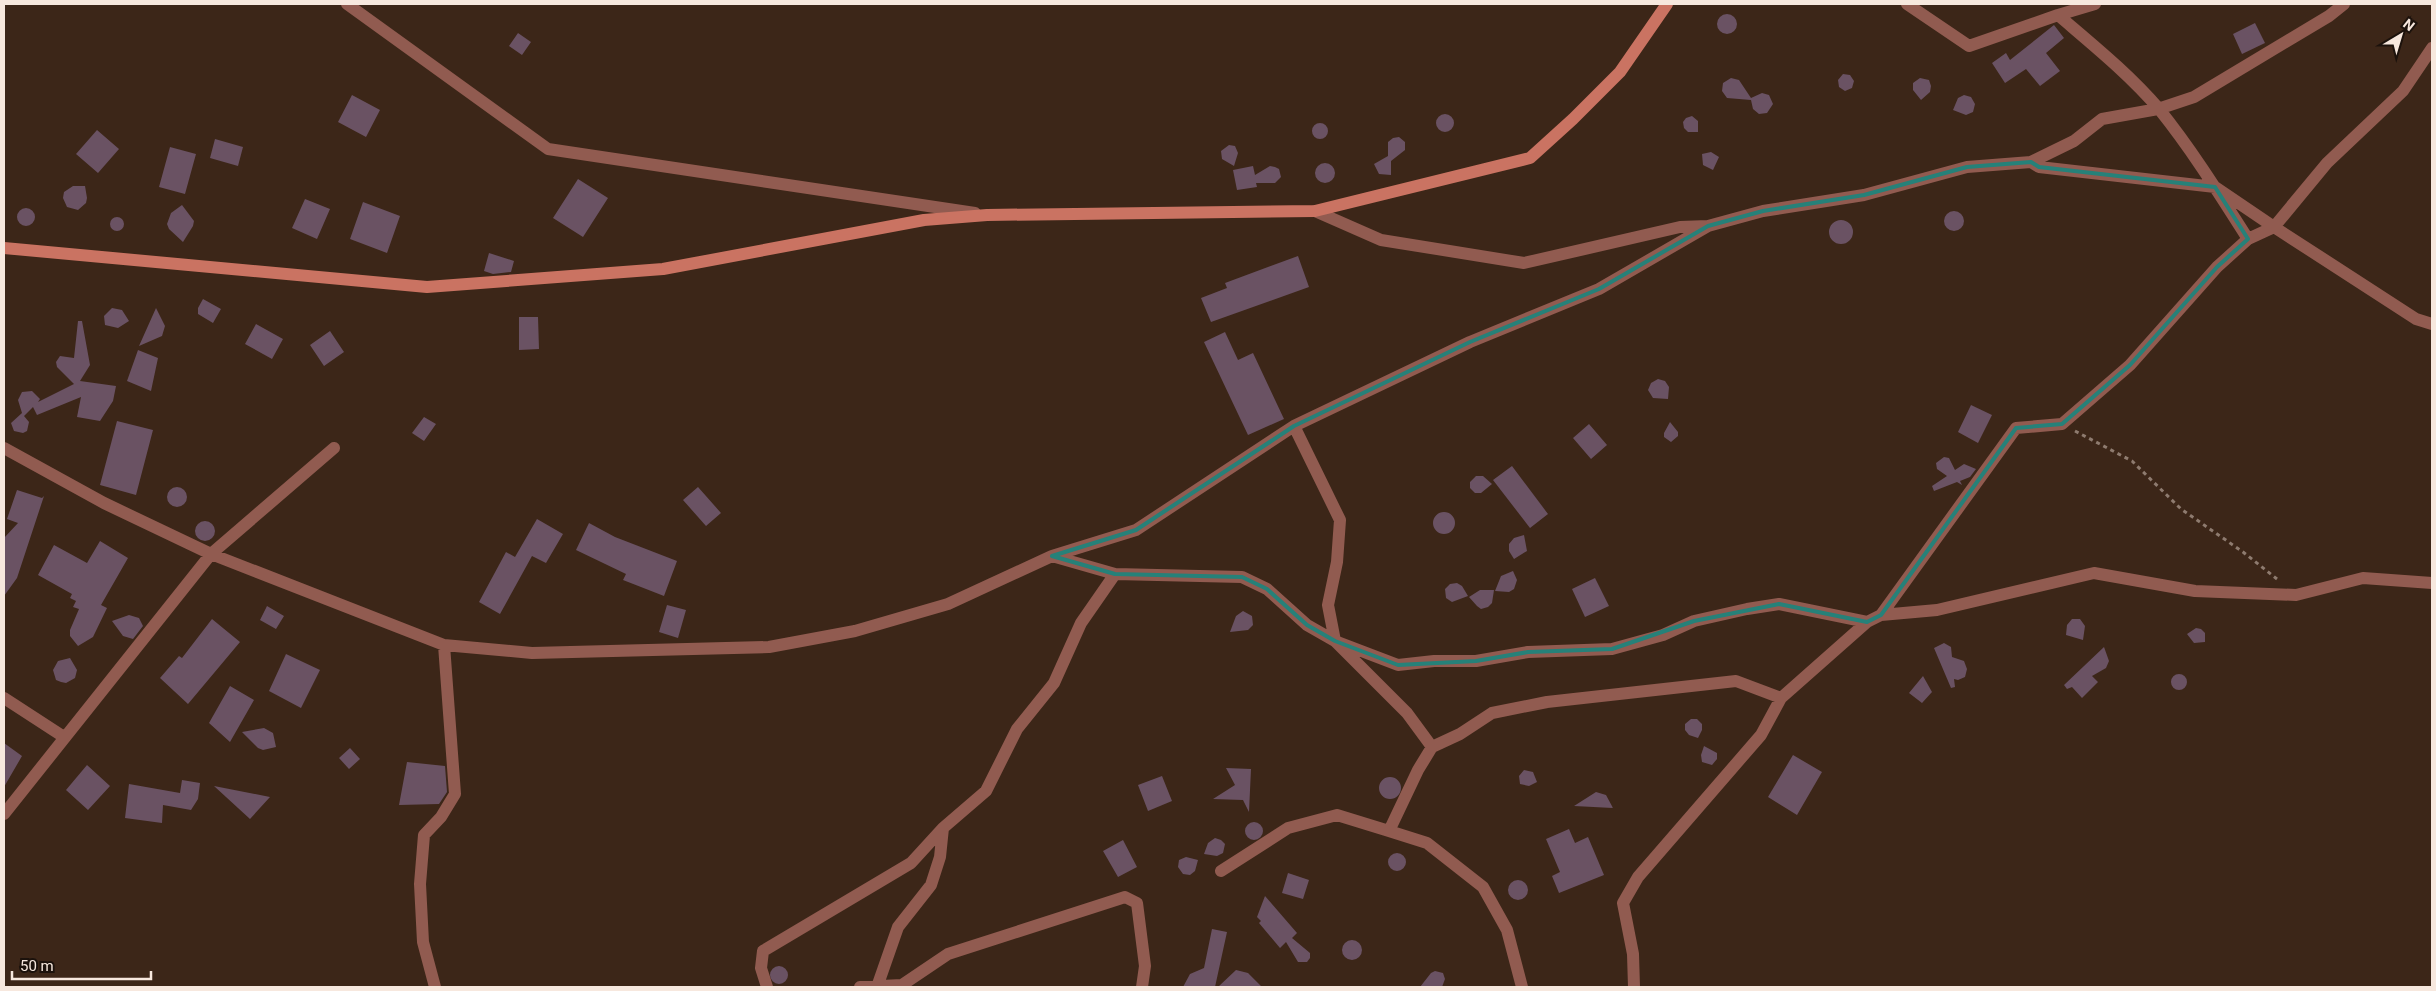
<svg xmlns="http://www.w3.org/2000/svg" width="2436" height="991" font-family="Roboto,sans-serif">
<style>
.building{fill:#6a5263}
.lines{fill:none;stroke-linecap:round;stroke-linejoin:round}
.path{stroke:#8e7b6f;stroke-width:3;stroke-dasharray:4 4;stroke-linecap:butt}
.street{stroke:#915b50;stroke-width:12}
.secondary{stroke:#ca7362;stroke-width:12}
.marked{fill:none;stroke:#268179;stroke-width:4;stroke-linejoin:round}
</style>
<rect width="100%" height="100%" fill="#3c2618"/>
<!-- building -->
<path class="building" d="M1717 24a10 10 0 1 1 20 0a10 10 0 1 1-20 0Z
M2255 23 2265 43 2242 54 2233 34Z
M2054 25 2064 38 2046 53 2060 71 2040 86 2026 69 2005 83 1992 63 2006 53 2010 60Z
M518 33 531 42 522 55 509 46Z
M1843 74 1850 75 1854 81 1852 88 1845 91 1839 87 1838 80Z
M1731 78 1739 80 1751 98 1762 93 1769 95 1773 104 1767 113 1759 114 1753 109 1751 100 1727 98 1722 91 1723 83Z
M1920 78 1929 80 1931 86 1930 92 1921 100 1913 90V83Z
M352 95 380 110 366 137 338 122Z
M1964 95 1971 97 1975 104 1973 112 1966 115 1953 110 1958 98Z
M1436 123a9 9 0 1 1 18 0a9 9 0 1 1-18 0Z
M1692 116 1698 121V132H1688L1684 128 1683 122 1686 118Z
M1312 131a8 8 0 1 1 16 0a8 8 0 1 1-16 0Z
M97 130 119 149 98 173 76 154Z
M1399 137 1405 142V150L1391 161V175L1379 174 1374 164 1388 156V142L1393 138Z
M215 139 243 147 238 166 210 158Z
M1229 145 1235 146 1238 153 1234 166 1222 159 1221 151Z
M170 147 196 154 185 194 159 187Z
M1711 152 1719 157 1713 170 1703 165 1702 154Z
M1315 173a10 10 0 1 1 20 0a10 10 0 1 1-20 0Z
M1253 166 1255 175 1270 166 1275 167 1279 169 1281 177 1275 183H1256L1257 187 1237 190 1233 170Z
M578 179 608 198 583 237 553 218Z
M73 186H85L87 198 86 203 78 210 67 207 63 198 64 192Z
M305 199 330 209 317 239 292 228Z
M363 202 400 216 387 253 350 239Z
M182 205 194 221 193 226 183 242 169 229 167 224 171 213Z
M17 217a9 9 0 1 1 18 0a9 9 0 1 1-18 0Z
M1944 221a10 10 0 1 1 20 0a10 10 0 1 1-20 0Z
M110 224a7 7 0 1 1 14 0a7 7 0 1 1-14 0Z
M1829 232a12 12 0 1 1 24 0a12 12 0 1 1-24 0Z
M489 253 514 261 511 272 493 274 484 271Z
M1298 256 1309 287 1211 322 1201 298 1227 288 1225 283Z
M203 299 221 309 213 323 198 314V308Z
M112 308 122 310 129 321 118 328 105 325 104 316Z
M156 308 165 326 162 336 139 346Z
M519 317H538L539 349 519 350Z
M78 321H82L90 365 80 381 116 386 113 401 100 421 77 417 81 397 37 415 33 407 24 416 29 422 27 431 23 433 14 431 11 423 22 413 18 400 22 392 32 391 40 399 38 402 74 384 57 367 56 362 60 356 74 358Z
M256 324 283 339 272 359 245 344Z
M330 331 344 352 324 366 310 345Z
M1225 332 1238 360 1253 353 1284 419 1248 435 1204 342Z
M138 350 158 358 151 391 127 381Z
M1658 379 1665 381 1669 387 1668 399 1653 398 1648 390 1651 383Z
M1971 405 1992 415 1978 443 1958 432Z
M424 417 436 424 424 441 412 433Z
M117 421 153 430 136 495 100 485Z
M1670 422 1678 432V436L1671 442 1664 437V433Z
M1589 424 1607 445 1591 459 1573 438Z
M1944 457 1949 458 1955 470 1964 464 1976 469 1970 477 1960 481 1962 485 1957 482 1934 491 1932 486 1947 476 1937 469 1936 463Z
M1512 466 1548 514 1530 528 1493 480Z
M1476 476H1483L1492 484 1481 493H1475L1470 488V482Z
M698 487 721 513 706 526 683 500Z
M167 497a10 10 0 1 1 20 0a10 10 0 1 1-20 0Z
M17 490 42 498 44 496 17 578 4 596V538L18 523 7 519Z
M1433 523a11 11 0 1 1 22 0a11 11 0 1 1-22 0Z
M537 519 563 534 546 563 532 556 500 614 479 602 506 552 515 557Z
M195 531a10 10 0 1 1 20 0a10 10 0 1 1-20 0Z
M589 523 615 537 677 561 664 596 623 580 626 574 576 550Z
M1524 535 1527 551 1514 559 1509 551V544L1514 538Z
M100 541 128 558 101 605 107 608 93 637 78 646 70 636V630L79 609 73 607 76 601 70 598 72 594 38 575 54 545 87 563Z
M1513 571 1517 580 1514 589 1509 592 1495 591 1501 576Z
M1595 578 1609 606 1585 617 1572 589Z
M1457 583 1462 586 1468 596 1452 602 1446 598 1445 589 1450 584Z
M1480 590H1494L1492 603 1488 607 1481 609 1477 606 1469 597Z
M667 605 686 610 678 638 659 632Z
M267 606 284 616 276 629 260 620Z
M1243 611 1252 616 1253 625 1248 630 1230 632 1236 616Z
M129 615 139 618 143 626 133 639 123 636 112 621Z
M212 619 240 642 188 704 160 678 179 656 182 658Z
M2072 619H2080L2085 626 2083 640 2066 635 2067 625Z
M2196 628 2201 629 2205 633V642L2194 643 2187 634Z
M1944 643 1951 647 1952 657 1964 661 1967 669 1965 677 1958 680 1954 679 1955 687 1951 688 1934 648Z
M2104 647 2109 661 2106 668 2092 676 2098 682 2082 698 2072 687 2067 689 2064 685Z
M286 654 320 670 301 708 269 691Z
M70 658 77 670 75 678 66 683 61 682 56 680 53 670 58 661Z
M2171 682a8 8 0 1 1 16 0a8 8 0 1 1-16 0Z
M1923 676 1932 692 1922 703 1909 693Z
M230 686 254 700 230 742 209 723Z
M1691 719H1697L1702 724V730L1698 738 1689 735 1685 730V724Z
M264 728 273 733 276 747 263 750 258 748 242 732Z
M4 743 22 756 4 787Z
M1704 746 1717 753V759L1712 765 1702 762 1701 755Z
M350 748 360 759 349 769 339 758Z
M1793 755 1822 772 1797 815 1768 797Z
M407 762 445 766 447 792 439 804 399 805Z
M87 765 110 786 88 810 66 790Z
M1226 768 1251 769 1249 812 1243 800 1213 799 1235 785Z
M1524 770 1533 772 1537 782 1529 786 1520 784 1519 776Z
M1162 776 1172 801 1148 811 1138 785Z
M1379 788a11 11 0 1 1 22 0a11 11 0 1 1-22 0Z
M182 780 200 783 198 799 191 810 163 805 162 823 125 818 129 784 180 793Z
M214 786 270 797 250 819Z
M1596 792 1606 795 1613 808 1574 806Z
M1245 831a9 9 0 1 1 18 0a9 9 0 1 1-18 0Z
M1569 829 1575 843 1588 837 1604 875 1559 893 1552 876 1560 872 1546 839Z
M1215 838 1221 840 1225 844 1223 853 1217 856 1204 854 1208 843Z
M1123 840 1137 867 1118 877 1103 851Z
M1388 862a9 9 0 1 1 18 0a9 9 0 1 1-18 0Z
M1186 857 1198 860 1195 871 1190 875 1183 874 1178 867 1179 860Z
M1288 873 1309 880 1303 899 1282 893Z
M1508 890a10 10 0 1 1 20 0a10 10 0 1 1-20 0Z
M1265 896 1297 933 1292 938 1310 953V958L1307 962H1298L1286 942 1280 948 1259 923 1261 921 1257 917Z
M1212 929 1227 932 1215 987H1183L1190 974 1204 968Z
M1342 950a10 10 0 1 1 20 0a10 10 0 1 1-20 0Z
M770 975a9 9 0 1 1 18 0a9 9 0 1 1-18 0Z
M1236 970 1248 973 1262 987H1218Z
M1435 971 1443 973 1445 979 1442 987H1420L1431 973Z"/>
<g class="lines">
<!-- path -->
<path class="path" d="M2075 431 2132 461 2181 509 2243 552 2277 579"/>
<!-- street -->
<path class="street" d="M347 4 548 149 975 213
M1907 4 1969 46 2058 15C2093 45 2129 74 2159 109 2192 150 2220 195 2248 239
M2058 15 2095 4
M2031 162 2074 141 2102 119 2158 109 2194 97 2329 16 2344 4
M1315 211 1381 240 1524 263 1680 227 1708 226 1763 211 1864 195 1967 167 2031 162 2039 167 2215 187 2274 227 2327 163 2403 91 2432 48
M4 448 104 503 211 554 444 645 532 653 769 647 855 631 948 604 1052 556 1136 530 1294 426 1470 342 1599 289 1708 226
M1052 556 1115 574 1242 577 1267 589 1307 625 1335 641 1398 665 1434 661H1476L1528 652 1612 649 1663 635 1694 621 1747 609 1779 604 1867 622
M1881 615 2016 428 2062 424 2130 365 2217 267 2248 239 2274 227 2416 319 2432 324
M4 698 64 737
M1432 747 1460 734 1492 713 1547 702 1736 681 1781 698
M4 814 211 554 334 448
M1389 831 1427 843 1483 887 1507 930 1522 987
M1221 871 1288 828 1337 815 1389 831 1418 770 1432 747 1407 713 1335 641 1328 605 1337 562 1340 520 1294 426
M435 987 423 942 420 884 424 835 441 817 455 794 444 645
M767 987 761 968 763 951 911 863 943 828
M860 987 902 985 948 954 1125 897 1137 903 1145 966 1142 987
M877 987 898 927 931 885 940 857 943 828 986 791 1017 729 1054 683 1081 623 1115 574
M1634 987 1633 954 1623 903 1638 877 1761 735 1781 698 1867 622 1881 615 1937 610 2094 573 2195 591 2296 595 2363 578 2432 583"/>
<!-- secondary -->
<path class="secondary" d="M4 248 427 287 663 269 924 220 987 215 1315 211 1530 158 1573 119 1620 72 1667 4"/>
</g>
<!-- marked area -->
<path class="marked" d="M2031 162 2039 167 2215 187 2248 239 2217 267 2130 365 2062 424 2016 428 1881 615 1867 622 1779 604 1694 621 1612 649 1528 652 1476 661 1398 665 1335 641 1307 625 1267 589 1242 577 1115 574 1052 556 1136 530 1294 426 1470 342 1599 289 1708 226 1763 211 1864 195 1967 167Z"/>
<!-- border -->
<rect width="2436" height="991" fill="none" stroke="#f7e8de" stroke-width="10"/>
<!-- north arrow -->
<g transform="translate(2401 35) rotate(38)" stroke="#1c120c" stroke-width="4" paint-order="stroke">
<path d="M0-4L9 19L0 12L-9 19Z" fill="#f7e8de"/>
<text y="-8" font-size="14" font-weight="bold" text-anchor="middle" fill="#f7e8de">N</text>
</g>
<!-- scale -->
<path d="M12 971v8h139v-8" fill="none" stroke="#f7e8de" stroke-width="2.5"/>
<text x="20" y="971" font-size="15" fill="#f7e8de" stroke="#1c120c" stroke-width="4" paint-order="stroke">50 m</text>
</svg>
